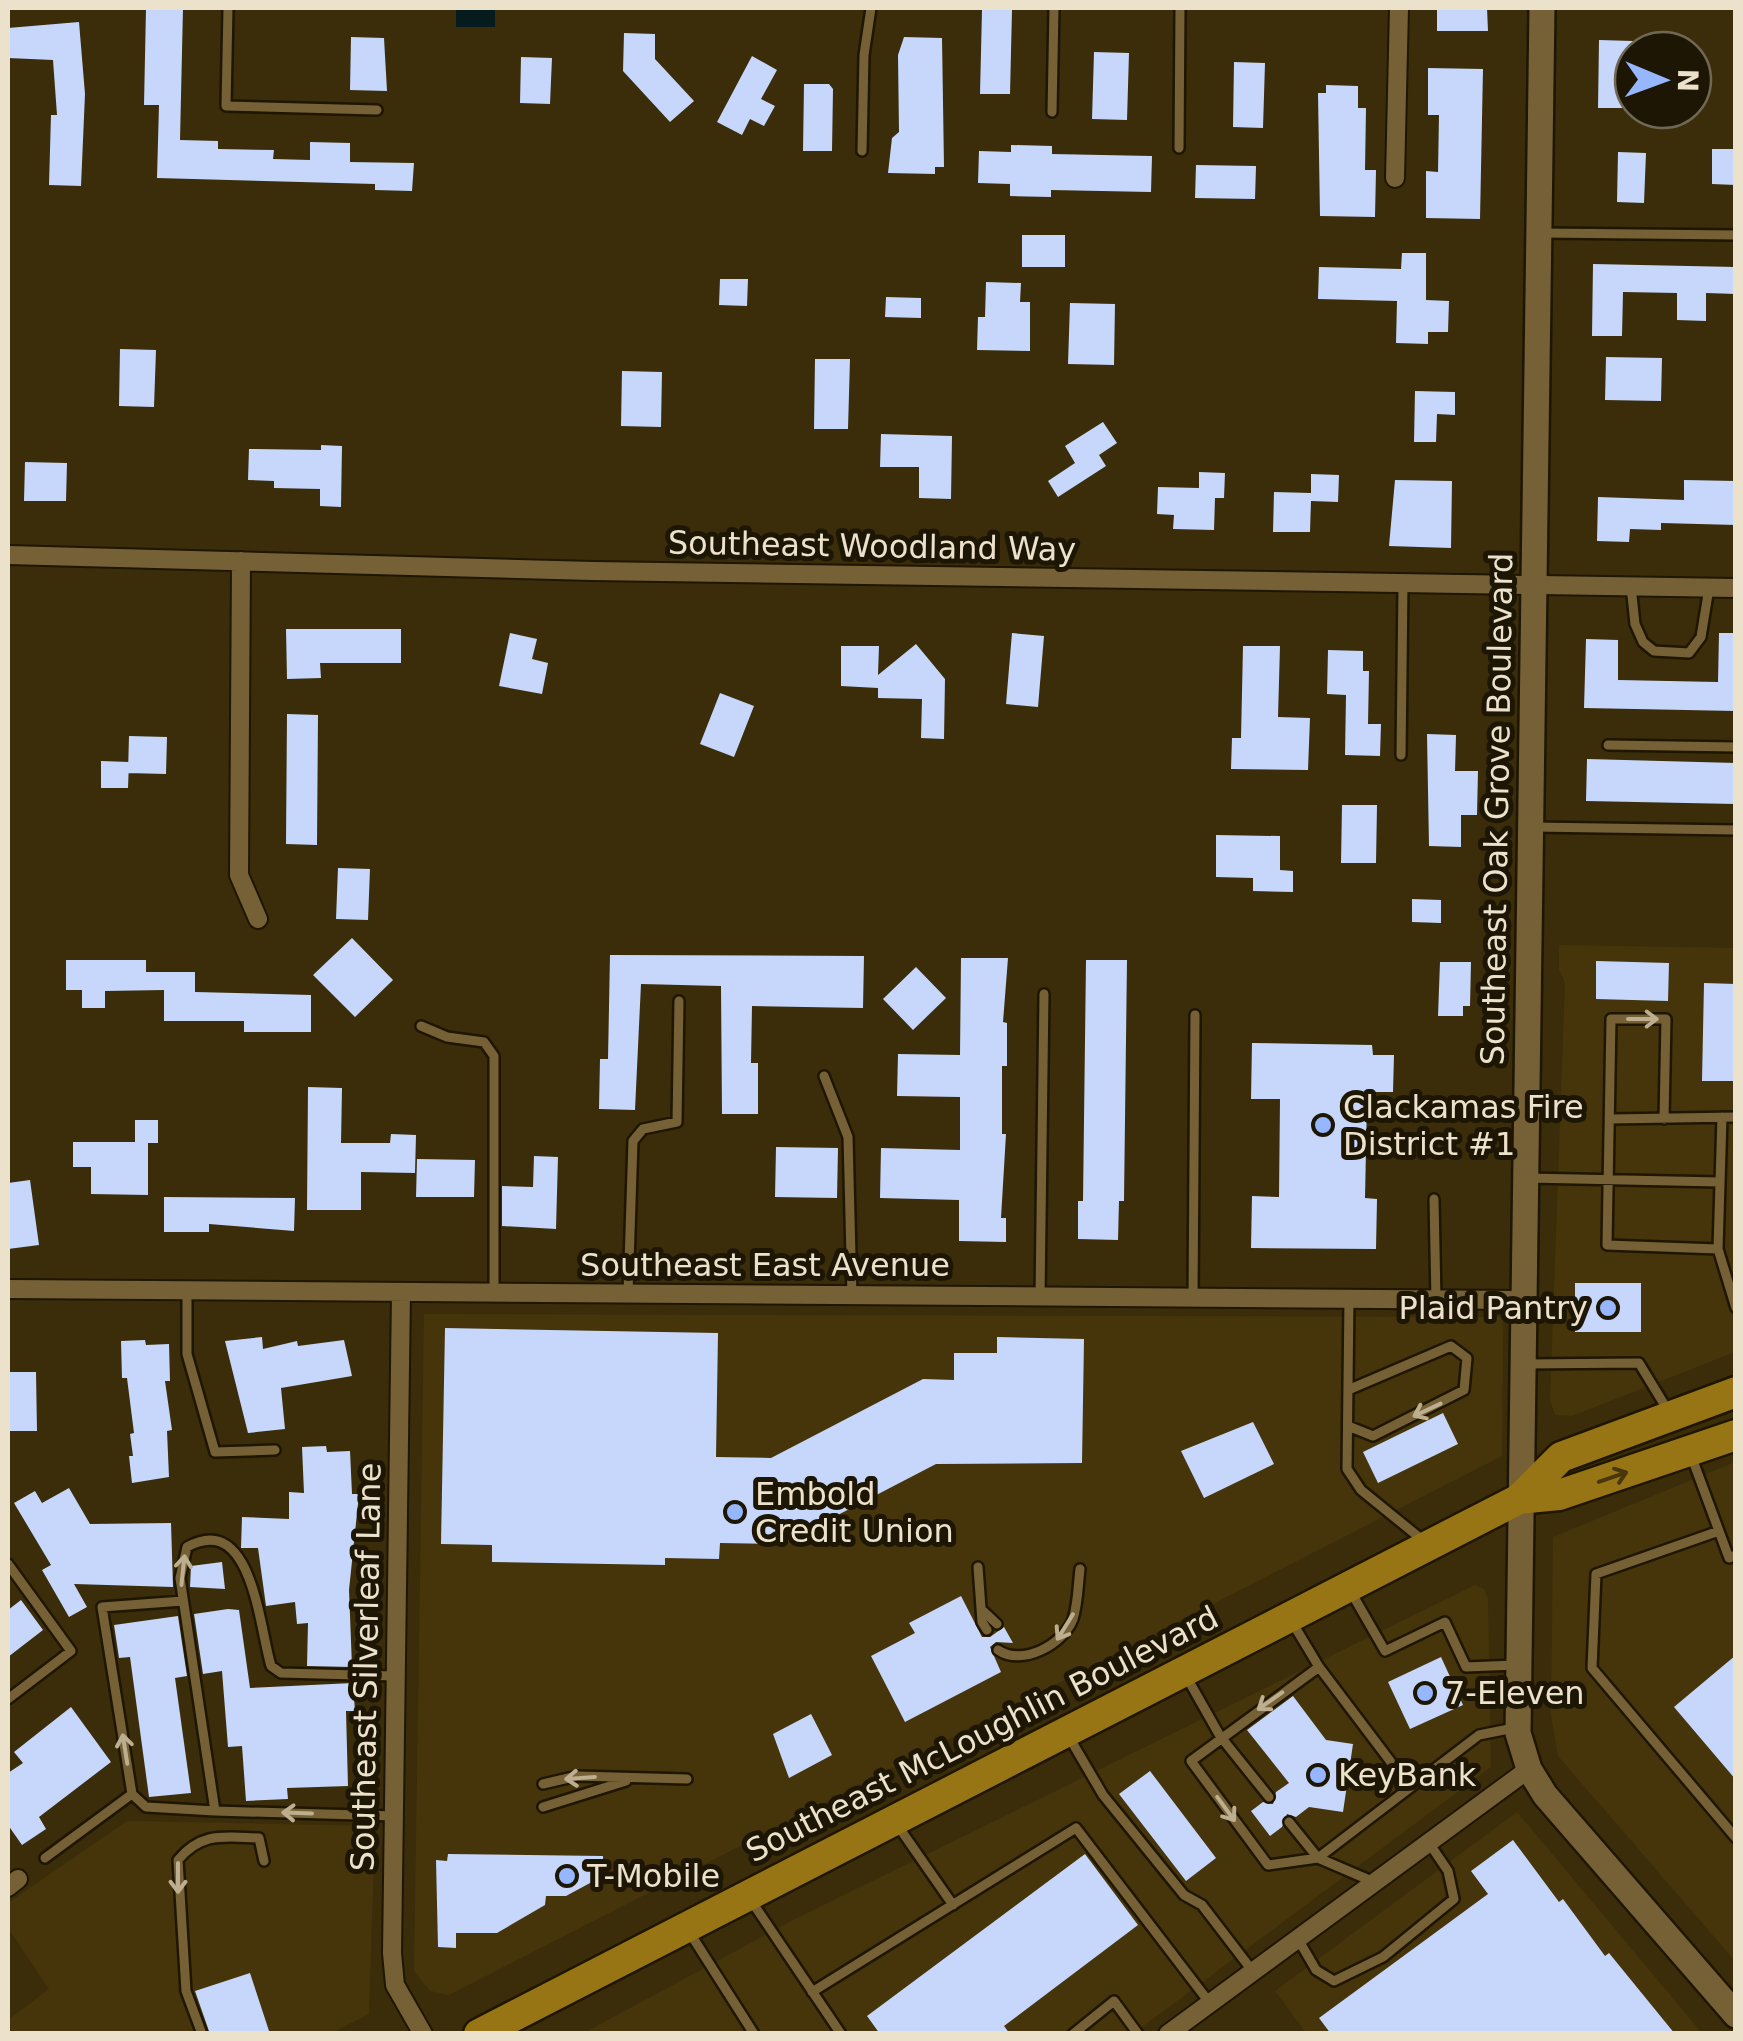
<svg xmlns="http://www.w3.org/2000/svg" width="1743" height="2041" font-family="'DejaVu Sans',sans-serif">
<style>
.built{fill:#46350b}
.water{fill:#051b1d}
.building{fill:#c6d7fb}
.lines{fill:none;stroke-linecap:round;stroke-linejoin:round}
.lane-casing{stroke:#1f1601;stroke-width:14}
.street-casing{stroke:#1f1601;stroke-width:22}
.secondary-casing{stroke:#1f1601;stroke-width:30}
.primary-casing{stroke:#1f1601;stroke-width:35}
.lane{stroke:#756135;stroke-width:9}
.street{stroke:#756135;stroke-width:18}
.secondary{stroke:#756135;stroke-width:25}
.primary{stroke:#977515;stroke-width:30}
.oneway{stroke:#bcae8e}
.oneway2{stroke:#48370b}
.poi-dot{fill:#96b6fd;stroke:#1e1605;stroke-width:4}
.labels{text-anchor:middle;stroke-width:10;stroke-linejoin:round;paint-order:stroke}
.street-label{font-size:32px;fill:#ece1ca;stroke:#1e1605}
.poi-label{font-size:32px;fill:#ece1ca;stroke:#1e1605;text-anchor:start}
</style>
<rect width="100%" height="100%" fill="#3b2d0a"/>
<!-- built -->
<path class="built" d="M1559 945 1735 948V1352L1572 1416 1555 1415 1550 1400 1565 983 1559 969Z
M424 1314 1503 1317 1502 1456 449 1995 430 1991 414 1971Z
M1735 1462V1961L1558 1756 1551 1715 1553 1537Z
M1475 1585 1484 1589 1488 1599 1491 1767 1134 2033 582 2034 795 1919Z
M1517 1812 1702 2033H1306L1275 1991Z
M127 1821 375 1826 369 2014 330 2034H8V2020L49 1989 8 1928V1903Z"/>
<!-- water -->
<path class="water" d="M456 9H495V27H456Z"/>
<!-- building -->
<path class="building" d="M146 8H183L180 140 218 141V149L274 150 273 159 310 160V142L350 143V162L414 163 412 191 375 190V184L157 178 159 105H144Z
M1437 8H1487L1488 31H1437Z
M982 10H1012L1010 94H980Z
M79 22 85 94 81 186 49 185 51 115H57L53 60 8 58V28Z
M624 33 655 34V59L694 101 670 122 623 71Z
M351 37 384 38 387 91 350 90Z
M904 37 942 38 944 167H935V174L888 173 892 138 899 132 898 55Z
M1599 40 1633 41V108H1598Z
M1094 52 1129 53 1127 120 1092 119Z
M752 56 777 70 761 99 775 106 764 126 750 119 742 135 717 122Z
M521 57 552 58 550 104 520 103Z
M1234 62 1265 63 1263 128 1233 127Z
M1428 68 1483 69 1480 219 1426 218V171L1438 172 1439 115H1428Z
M804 84H829L833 89 832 151H803Z
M1326 85 1358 86V108H1366L1365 170H1376L1375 217 1320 216 1318 93H1326Z
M1011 145 1052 146V154L1152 156 1151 192 1051 190V197L1010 196V184L978 183 979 151 1011 152Z
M1712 149H1736V185L1712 184Z
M1618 152 1646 153 1644 203 1617 202Z
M1196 165 1256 166 1255 199 1195 198Z
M1022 235H1065V267H1022Z
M1402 253H1426V300L1449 301 1448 332H1428V344L1396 343 1397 301 1318 299 1319 267 1401 269Z
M1593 264 1736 267V294L1706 293V321L1677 320V293L1623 292 1622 336H1592Z
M720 279H748L747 306 719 305Z
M986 282 1021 283 1020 302H1030V351L977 350 978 317H985Z
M886 297 921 298V318L885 317Z
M1070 303 1115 304 1114 365 1068 364Z
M120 349 156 350 154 407 119 406Z
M1606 357 1662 358 1661 401 1605 400Z
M815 359H850L848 429H814Z
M622 371 662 372 661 427 621 426Z
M1415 391 1455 392V415L1437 414 1436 442H1414Z
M1103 422 1117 443 1099 455 1106 466 1058 497 1048 481 1075 463 1065 446Z
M881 434 952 436 951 499 919 498V467H880Z
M321 445 342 446 341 507 320 506V489L274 488V481L248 480 249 449 321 450Z
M25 462 67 463 66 501H24Z
M1199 472 1225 473 1224 498H1215L1214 530 1173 529 1174 515 1157 514 1158 487 1199 488Z
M1311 474 1339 475 1338 502 1311 501 1310 532H1273L1274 492 1311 493Z
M1395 480 1452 481 1451 548 1389 546Z
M1684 480 1736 481V525L1661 523V530L1630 529 1629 542 1597 541 1598 497 1684 500Z
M286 629H401V663H320L321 678 287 679Z
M510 633 537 639 532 659 548 663 542 694 499 686Z
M1012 633 1044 636 1038 707 1006 704Z
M1719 633H1736V711L1584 708 1586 639 1618 640V680L1718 682Z
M916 644 945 679 944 739 921 738 922 699 878 698V688L841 686V646H879L878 675Z
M1243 646H1280L1278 717 1310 718 1308 770 1231 769 1232 738H1241Z
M1328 650 1363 651V671H1369L1368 724H1381L1380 756 1345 755 1346 695 1327 694Z
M720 693 754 706 734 757 700 744Z
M287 714 318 715 317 845 286 844Z
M1427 734 1456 735 1455 771H1478L1477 815H1461V847L1429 846Z
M129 736 167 737 166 774 128 773Z
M1587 759 1736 763V804L1586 801Z
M101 761 129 762 128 788H101Z
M1342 805H1377L1376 863H1341Z
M1216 835 1280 836V870L1293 871V892L1253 891V878L1216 877Z
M338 868 370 869 368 920 336 919Z
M1412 899 1441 900V923L1412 922Z
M352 938 393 980 355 1017 313 975Z
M610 955 864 956 863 1008 752 1006 751 1063H758V1114H722L721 986 641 984 635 1110 599 1109 600 1059H608Z
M961 958H1008L1003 1022 1007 1023V1066H1002V1134H1006L1001 1218H1006V1242L959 1241V1200L880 1198 881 1148 960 1150V1097L897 1096 898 1054 960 1055Z
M66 960H146V972H195V992L311 995V1032H244V1021H164V990L105 991V1008H82V990H66Z
M1086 960H1127L1124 1201H1119L1118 1240 1078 1239V1201H1083Z
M1596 961 1669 963 1668 1001 1596 999Z
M1440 962H1471L1470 1006H1463V1016H1438Z
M916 967 946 998 913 1030 883 999Z
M1704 983 1736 984V1081H1702Z
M1252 1043 1372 1045 1373 1055H1394L1393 1092H1372V1101H1367L1365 1198 1377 1199 1376 1249 1251 1248 1252 1196 1279 1197 1280 1099H1251Z
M308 1087 342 1088 341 1143H390L391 1134 416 1135 415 1173 361 1172V1210H307Z
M135 1120H158V1143H148V1195L91 1194V1167H73V1142H135Z
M776 1147 838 1148 837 1198 775 1197Z
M534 1156 558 1157 556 1229 502 1226V1186L533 1187Z
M417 1159 475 1160 474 1197H416Z
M30 1180 39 1245 8 1249V1183Z
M164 1197 295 1198 294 1231 209 1224V1232H164Z
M1575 1283H1641V1332H1575Z
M445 1328 718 1333 716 1457 771 1458 923 1379 954 1380V1353H997V1337L1084 1339 1082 1463 936 1464 782 1544 720 1543 719 1559 665 1558V1565L492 1562V1545L441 1544Z
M262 1337 263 1349 297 1341 298 1346 344 1340 352 1376 281 1388 285 1429 248 1433 225 1341Z
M145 1340 146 1345 169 1344 170 1381H165L172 1430 167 1431 169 1477 132 1483 129 1456H133L130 1434 134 1433 127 1378H122L121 1341Z
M8 1372H36L37 1431H8Z
M1443 1413 1458 1444 1378 1483 1363 1452Z
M1253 1422 1274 1464 1204 1498 1181 1451Z
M326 1446 327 1452 350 1451 352 1494H359L349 1590 352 1667 307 1666 308 1623 297 1624 295 1602 266 1606 258 1548H241L242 1517 289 1519V1492L304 1493 302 1447Z
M69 1488 90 1524 171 1523 173 1587 74 1584 87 1607 69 1617 42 1570 51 1565 14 1503 35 1491 42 1503Z
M222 1562 225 1589 190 1587 191 1566Z
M961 1596 982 1637H990L1004 1627 1013 1643 996 1642 990 1647 1001 1672 905 1722 871 1656 915 1633 909 1623Z
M21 1600 43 1630 8 1657V1610Z
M228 1609 239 1610 250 1688 353 1683 355 1711H346L348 1786 287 1788 288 1799 246 1801 242 1746 228 1747 222 1671 203 1674 194 1614Z
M178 1616 187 1676 175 1678 191 1793 149 1797 130 1657 119 1658 114 1625Z
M1736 1655V1780L1674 1707Z
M1441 1657 1463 1705 1410 1729 1388 1682Z
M1293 1696 1326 1740 1353 1744 1343 1812 1309 1807 1296 1817 1287 1814 1282 1827 1270 1836 1251 1811 1263 1802 1273 1804 1276 1792 1289 1783 1247 1730Z
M71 1707 111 1762 39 1817 46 1829 22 1845 8 1825V1773L23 1763 14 1752Z
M811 1714 832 1755 789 1778 773 1734Z
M1150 1771 1216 1858 1186 1881 1119 1794Z
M1513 1840 1559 1902 1563 1899 1605 1956 1609 1953 1675 2034H1331L1319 2018 1488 1894 1471 1871Z
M448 1854 603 1856V1876L566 1896H546L545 1905 497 1933H456V1948L438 1947 436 1860 447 1861Z
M1085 1854 1138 1925 1004 2026 1010 2034H880L867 2016Z
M250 1973 270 2034H210L195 1991Z"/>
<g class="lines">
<!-- lane casing -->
<g class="lane-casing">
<path id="lane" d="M228 8 226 106 377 110
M1052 112 1054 8
M1179 148 1180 8
M862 151 864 55 871 8
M1541 233 1736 235
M1631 586 1635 624 1643 642 1654 651 1689 653 1701 637 1709 588
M1608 745 1736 747
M1401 755 1403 584
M1533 827 1736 830
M421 1026 447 1037 484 1042 494 1056V1294
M824 1076 848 1137 852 1296
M1722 1117 1718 1249 1736 1308
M1610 1119 1736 1117
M1664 1119 1666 1019H1611L1607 1245 1718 1249
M1528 1178 1720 1182
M1434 1199 1436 1300
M187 1291V1354L215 1452 275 1450
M628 1294 633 1141 643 1129 677 1122 679 1001
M1040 1297 1044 994
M1193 1298 1195 1015
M1349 1299 1347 1469 1361 1490 1425 1542
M1524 1364 1639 1363 1667 1409
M1348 1426 1373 1436 1464 1390 1467 1358 1451 1346 1348 1390
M1692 1458 1719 1531 1596 1574 1592 1668 1736 1838
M1719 1531 1729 1558 1736 1555
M8 1564 71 1651 8 1699
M978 1567 982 1622 987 1630
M1351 1592 1385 1651 1445 1622 1466 1667 1516 1665
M183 1601 102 1607 132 1794 146 1807 215 1811
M981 1609 997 1624
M1292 1622 1319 1667 1409 1786
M998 1650C1022 1667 1064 1644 1073 1619 1078 1604 1078 1585 1080 1569
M1319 1667 1191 1761 1268 1865 1318 1858 1479 1735 1514 1728
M1186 1676 1220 1736 1269 1797
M1069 1737 1103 1795 1184 1895 1202 1905 1251 1969
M543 1784 577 1776 687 1779
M543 1807 626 1781
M394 1816 215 1811 180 1578 187 1547C252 1511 259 1626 271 1666L281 1673 395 1676
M1289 1822 1318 1858 1374 1882
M898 1826 953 1905
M45 1858 132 1794
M750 1899 841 2034
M688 1930 754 2034
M1298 1939 1316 1970 1334 1981 1383 1957 1454 1899 1448 1871 1429 1843
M812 1992 1076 1828 1209 2002
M202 2034 186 1991 178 1860C202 1831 225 1837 259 1838L264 1861
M1073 2034 1114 2001 1138 2034"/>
</g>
<!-- street casing -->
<g class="street-casing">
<path id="street" d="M1395 178 1399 8
M8 555 593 571 1736 588
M241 561 239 875 258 919
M8 1289 1522 1300
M401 1293 392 1953 395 1985 423 2034
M8 1887 18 1879
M1168 2034 1529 1769"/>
</g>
<!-- secondary casing -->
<g class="secondary-casing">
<path id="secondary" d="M1542 8 1518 1733 1529 1769 1545 1795 1736 2015"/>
</g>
<!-- primary casing -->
<g class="primary-casing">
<path id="primary" d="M1519 1499 1559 1495 1736 1435
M479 2034 1519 1499 1561 1457 1736 1392"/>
</g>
<!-- lane -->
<use href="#lane" class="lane"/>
<!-- street -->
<use href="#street" class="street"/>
<!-- secondary -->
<use href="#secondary" class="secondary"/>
<!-- primary -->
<use href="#primary" class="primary"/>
</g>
<!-- one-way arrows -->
<defs><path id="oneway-shaft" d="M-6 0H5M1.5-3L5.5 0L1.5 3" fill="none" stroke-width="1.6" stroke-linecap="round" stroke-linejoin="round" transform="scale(2.5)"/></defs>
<g class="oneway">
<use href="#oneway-shaft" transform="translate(1643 1019)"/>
<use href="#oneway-shaft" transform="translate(1427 1410) rotate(155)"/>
<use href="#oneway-shaft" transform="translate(183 1570) rotate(-84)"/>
<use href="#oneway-shaft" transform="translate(1065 1627) rotate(122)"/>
<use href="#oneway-shaft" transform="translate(1270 1701) rotate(145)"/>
<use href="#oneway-shaft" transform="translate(125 1749) rotate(-99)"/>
<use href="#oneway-shaft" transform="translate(580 1778) rotate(176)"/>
<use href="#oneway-shaft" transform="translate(1226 1809) rotate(54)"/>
<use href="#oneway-shaft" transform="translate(297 1813) rotate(-178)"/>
<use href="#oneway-shaft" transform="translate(178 1878) rotate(90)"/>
</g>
<use class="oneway2" href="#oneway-shaft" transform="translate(1613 1477) rotate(-19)"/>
<!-- markers -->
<g class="poi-dot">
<circle cx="1323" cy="1125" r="10"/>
<circle cx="1608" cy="1308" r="10"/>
<circle cx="735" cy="1512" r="10"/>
<circle cx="1425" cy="1693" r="10"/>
<circle cx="1318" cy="1775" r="10"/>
<circle cx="567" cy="1876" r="10"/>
</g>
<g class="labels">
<!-- street labels -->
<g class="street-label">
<text transform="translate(872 546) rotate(1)" y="11">Southeast Woodland Way</text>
<text transform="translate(1497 809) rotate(-89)" y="11">Southeast Oak Grove Boulevard</text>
<text x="765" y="1276">Southeast East Avenue</text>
<text transform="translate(366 1667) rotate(-89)" y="11">Southeast Silverleaf Lane</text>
<text transform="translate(982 1734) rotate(-27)" y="11">Southeast McLoughlin Boulevard</text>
</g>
<!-- poi labels -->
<g class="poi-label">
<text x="1343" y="1118">Clackamas Fire<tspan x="1343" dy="37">District #1</tspan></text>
<text x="1588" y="1319" text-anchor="end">Plaid Pantry</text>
<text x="755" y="1505">Embold<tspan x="755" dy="37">Credit Union</tspan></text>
<text x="1445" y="1704">7-Eleven</text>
<text x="1338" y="1786">KeyBank</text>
<text x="587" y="1887">T-Mobile</text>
</g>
</g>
<!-- border -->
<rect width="1743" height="2041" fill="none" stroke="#ece1ca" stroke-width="20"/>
<!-- north arrow -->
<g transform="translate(1663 80) rotate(91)"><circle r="48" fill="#1e1605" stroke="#706754" stroke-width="2.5"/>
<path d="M0-8L18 38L0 25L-18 38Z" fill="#96b6fd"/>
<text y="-15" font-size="28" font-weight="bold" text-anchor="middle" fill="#ece1ca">N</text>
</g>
</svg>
